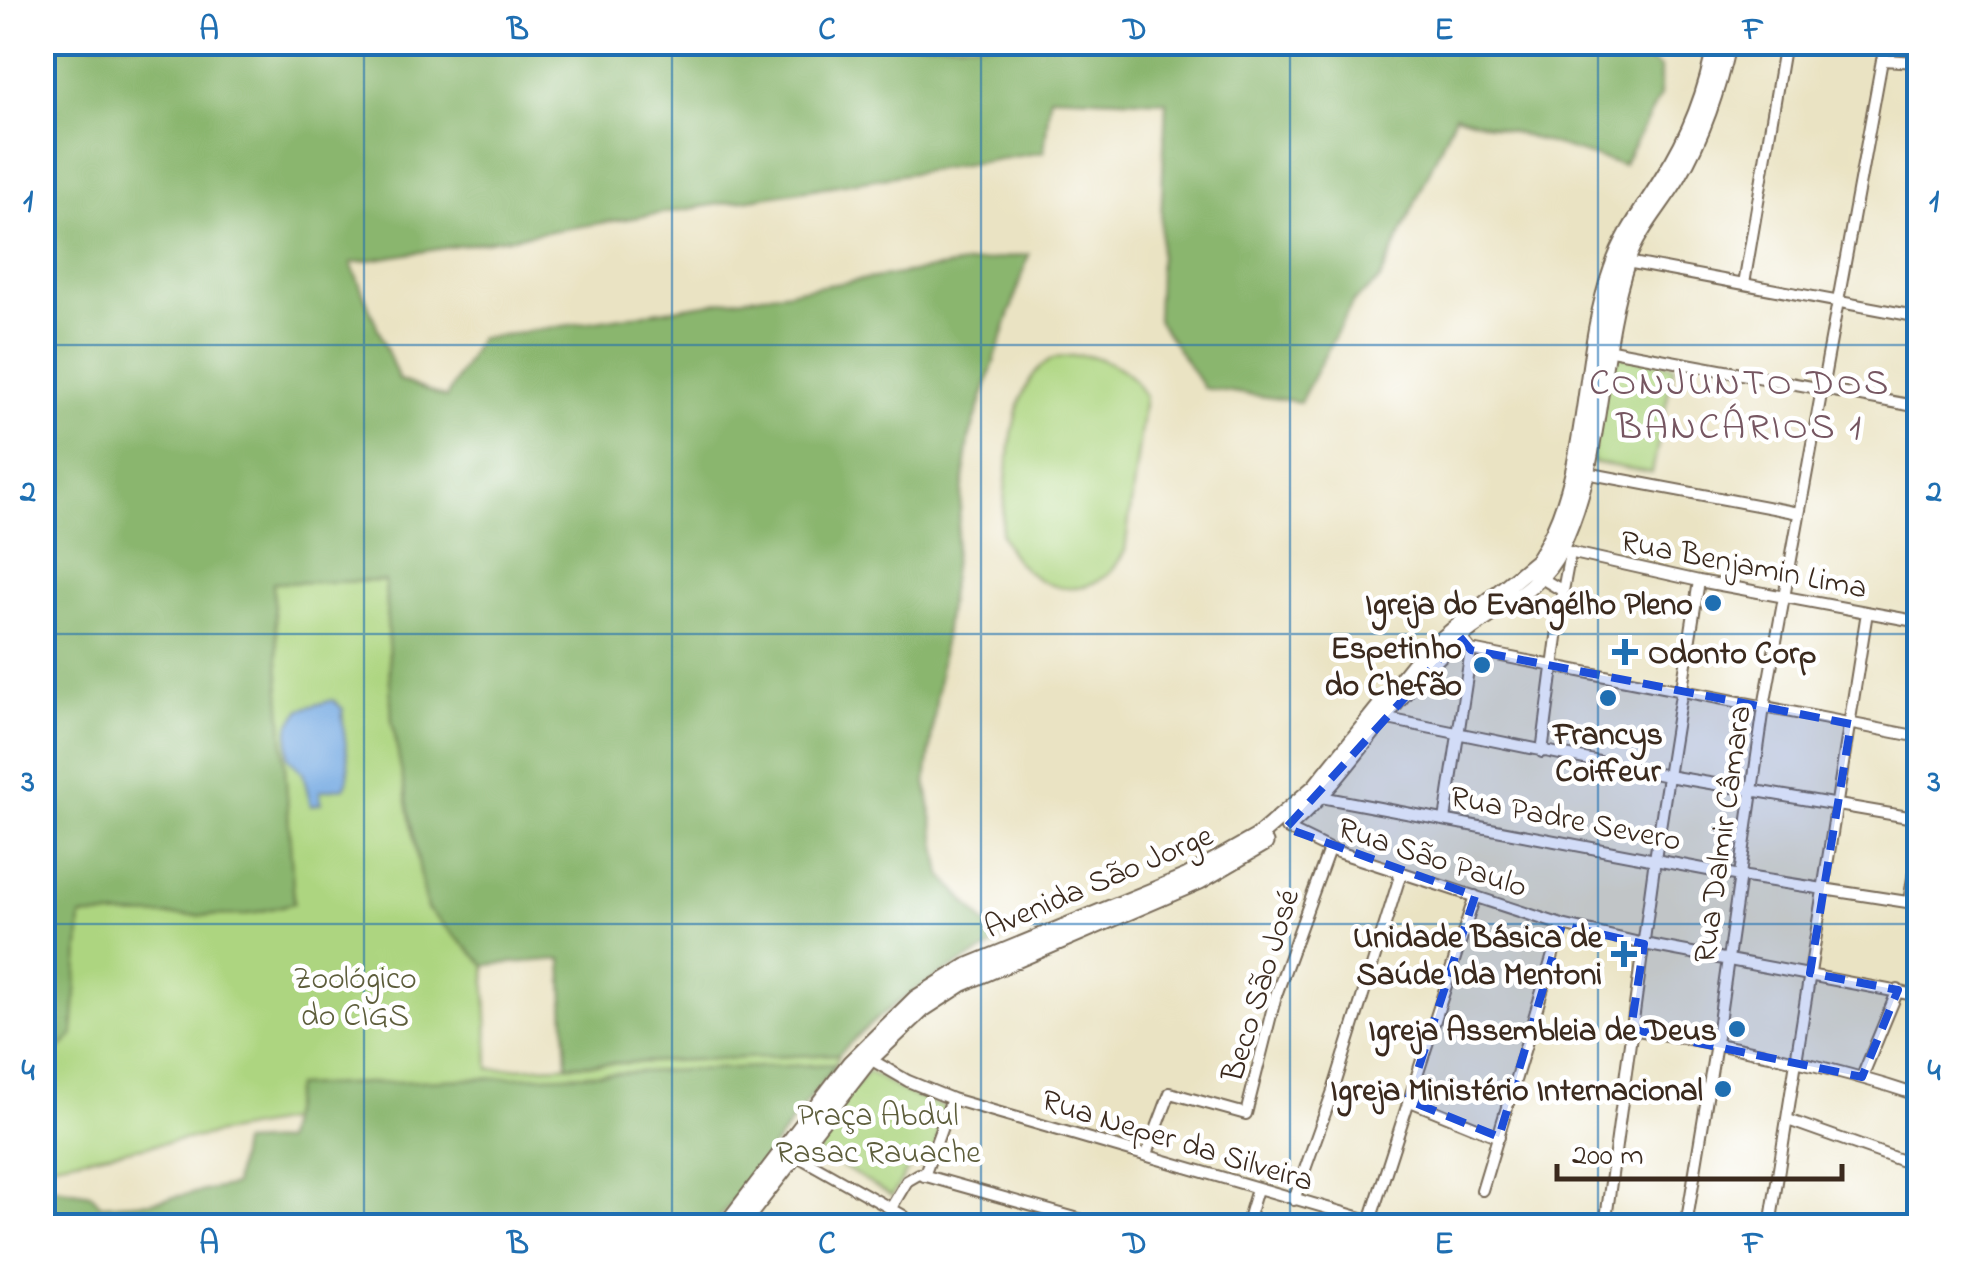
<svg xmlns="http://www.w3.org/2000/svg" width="1962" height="1269" font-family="'Indie Flower',sans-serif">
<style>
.green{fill:#add580;stroke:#74804f;stroke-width:2.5}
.forest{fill:#8ab66e;stroke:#627046;stroke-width:2.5}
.water{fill:#76aae2;stroke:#586a80;stroke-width:2.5}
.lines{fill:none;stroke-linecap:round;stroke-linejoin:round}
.stream{stroke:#76aae2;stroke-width:2.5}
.street-casing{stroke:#786b58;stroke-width:14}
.primary-casing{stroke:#786b58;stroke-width:19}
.street{stroke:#fff;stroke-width:10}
.primary{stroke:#fff;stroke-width:15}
.marked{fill:#1d4ed8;fill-opacity:0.2;stroke:#1d4ed8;stroke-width:8;stroke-dasharray:20 12;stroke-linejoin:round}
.grid{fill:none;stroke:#1f6fb2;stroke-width:2.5;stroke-opacity:0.55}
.poi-dot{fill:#1f6fb2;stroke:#fff;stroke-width:4}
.labels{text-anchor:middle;stroke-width:9;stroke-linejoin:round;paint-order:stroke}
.street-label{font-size:32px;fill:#3b2a1e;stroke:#fff}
.poi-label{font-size:32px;font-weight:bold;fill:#3b2a1e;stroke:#fff;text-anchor:end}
.park-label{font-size:32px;fill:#5d5d3b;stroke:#fff}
.quarter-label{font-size:38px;letter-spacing:2.5px;fill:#765661;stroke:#fff}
.neatline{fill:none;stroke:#1f6fb2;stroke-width:4}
.grid-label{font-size:32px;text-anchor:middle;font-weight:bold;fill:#1f6fb2}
</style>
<rect width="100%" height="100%" fill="#fff"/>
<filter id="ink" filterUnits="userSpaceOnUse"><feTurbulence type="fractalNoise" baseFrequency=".01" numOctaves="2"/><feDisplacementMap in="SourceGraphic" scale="20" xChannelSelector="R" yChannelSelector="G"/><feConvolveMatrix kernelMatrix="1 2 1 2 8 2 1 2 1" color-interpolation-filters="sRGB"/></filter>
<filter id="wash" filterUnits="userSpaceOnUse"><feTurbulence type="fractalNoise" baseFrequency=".0048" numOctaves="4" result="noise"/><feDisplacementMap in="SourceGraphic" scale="40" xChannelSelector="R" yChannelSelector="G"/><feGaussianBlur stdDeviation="2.25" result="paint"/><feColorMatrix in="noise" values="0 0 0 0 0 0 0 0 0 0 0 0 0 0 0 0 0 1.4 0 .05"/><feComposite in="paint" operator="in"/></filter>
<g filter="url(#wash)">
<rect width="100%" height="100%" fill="#eae3c3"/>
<!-- green -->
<path class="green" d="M1609 353 1674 366 1652 473 1591 462Z
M1092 356C1118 365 1132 372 1145 397L1125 551C1118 563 1111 573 1099 580 1059 604 1013 571 1001 533 1007 489 1006 377 1053 359 1065 354 1080 356 1092 356Z
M385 580 392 721 427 909 485 965 489 1069 839 1054 830 1080 490 1084 43 1165V1065L73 1036 81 916 244 915 294 903 272 583Z
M868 1071 905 1093 947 1108 928 1168 912 1163 892 1196 806 1145Z"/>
<!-- forest -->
<path class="forest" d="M1620 42 1660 68V96L1623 165 1455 115 1380 280 1353 302 1300 402 1204 388 1157 319 1166 101 1050 96 1044 152 351 263 399 380 446 398 479 339 1029 254 969 439 926 781 942 875 1001 942C935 977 892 999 839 1054L567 1065 562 959 485 965 427 909 392 721 385 581 273 583 294 903 244 915 81 916 73 1036 43 1065V43Z
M836 1064 713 1226H54L52 1213 43 1211V1186L91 1194 101 1205 150 1202 234 1185 241 1143 284 1141 295 1086Z"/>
<!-- water -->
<path class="water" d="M333 700 343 709C340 732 355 769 345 787L320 791 321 803 311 806 303 773 288 757 289 726 301 709Z"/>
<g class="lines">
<!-- stream -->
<path class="stream" d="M42 64 59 42"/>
</g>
</g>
<g filter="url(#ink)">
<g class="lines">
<!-- street casing -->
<g class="street-casing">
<path id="street" d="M1882 60 1920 62
M1627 262 1920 317
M1744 284 1785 42
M1606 349 1920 407
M1586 473 1799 513
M1560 550 1699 581 1920 622
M1536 575 1563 591 1542 752
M1563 591 1570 553
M1457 633 1471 650 1920 737
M1383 718 1668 776 1920 819
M1321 797 1740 876 1920 904
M1445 820 1471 650
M1286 828 1329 849 1562 925 1644 944 1920 996
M1909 902 1920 835
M1631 1029C1729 1045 1825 1064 1920 1096
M870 1059 908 1081 952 1099 1389 1226
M1862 1077 1898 990
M1408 1100 1499 1137
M1788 1120 1920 1167
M794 1154 904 1216V1226
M1147 1154 1170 1093 1246 1114 1276 995 1329 849
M924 1176 952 1099
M1482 1190 1562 925
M1294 1200 1334 1088 1401 873
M891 1208 907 1181 919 1174 1104 1226
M1370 1221 1475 896
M1246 1226 1257 1189
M1605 1226 1655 859 1699 581
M1686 1226 1716 1043 1764 707 1882 60 1888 42
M1770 1226 1867 612"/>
</g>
<!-- primary casing -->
<g class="primary-casing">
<path id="primary" d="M1292 823C1358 764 1399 681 1471 628 1504 604 1542 587 1560 549 1604 460 1596 354 1627 261 1637 231 1662 204 1678 177 1703 134 1717 91 1728 42
M725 1226 850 1063 916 998 966 967 1186 877 1257 837 1315 787 1418 659 1537 561C1593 479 1579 361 1612 269 1623 235 1646 206 1664 176 1691 134 1707 92 1716 42
M740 1226 870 1059 923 1009 963 983 1200 881 1265 843"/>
</g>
<!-- street -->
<use href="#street" class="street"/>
<!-- primary -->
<use href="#primary" class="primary"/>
</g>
</g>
<!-- marked area -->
<path class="marked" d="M1460 637 1471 650 1851 724 1810 973 1898 990 1862 1077 1631 1029 1644 944 1562 925 1499 1137 1408 1100 1475 896 1286 828Z"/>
<!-- grid -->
<path class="grid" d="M364 42V1226M672 42V1226M981 42V1226M1290 42V1226M1598 42V1226M42 345H1920M42 634H1920M42 924H1920"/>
<!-- markers -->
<g class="poi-dot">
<circle cx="1713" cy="603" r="10"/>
<path d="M1620 637h10v10h10v10h-10v10h-10v-10h-10v-10h10z"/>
<circle cx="1482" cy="665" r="10"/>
<circle cx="1608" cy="698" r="10"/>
<path d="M1619 939h10v10h10v10h-10v10h-10v-10h-10v-10h10z"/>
<circle cx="1737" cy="1029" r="10"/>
<circle cx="1723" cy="1089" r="10"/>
</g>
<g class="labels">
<!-- street labels -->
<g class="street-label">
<text transform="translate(1744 563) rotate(11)" y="11">Rua Benjamin Lima</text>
<text transform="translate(1566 817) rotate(11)" y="11">Rua Padre Severo</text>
<text transform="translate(1721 834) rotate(-82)" y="11">Rua Dalmir Câmara</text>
<text transform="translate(1433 856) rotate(18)" y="11">Rua São Paulo</text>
<text transform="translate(1098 880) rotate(-23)" y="11">Avenida São Jorge</text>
<text transform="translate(1259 985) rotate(-73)" y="11">Beco São José</text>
<text transform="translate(1178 1139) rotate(17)" y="11">Rua Neper da Silveira</text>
</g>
<!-- poi labels -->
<g class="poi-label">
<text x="1693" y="614">Igreja do Evangélho Pleno</text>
<text x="1462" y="658">Espetinho<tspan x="1462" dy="37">do Chefão</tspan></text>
<text x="1648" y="663" text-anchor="start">Odonto Corp</text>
<text x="1608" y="744" text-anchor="middle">Francys<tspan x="1608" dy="37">Coiffeur</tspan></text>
<text x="1602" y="947">Unidade Básica de<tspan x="1602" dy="37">Saúde Ida Mentoni</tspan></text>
<text x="1717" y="1040">Igreja Assembleia de Deus</text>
<text x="1703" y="1100">Igreja Ministério Internacional</text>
</g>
<!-- park labels -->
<g class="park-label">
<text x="355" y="988">Zoológico<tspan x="355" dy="37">do CIGS</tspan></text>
<text x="878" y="1125">Praça Abdul<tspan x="878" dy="37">Rasac Rauache</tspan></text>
</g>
<!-- quarter labels -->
<g class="quarter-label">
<text x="1740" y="394">CONJUNTO DOS<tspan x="1740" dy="44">BANCÁRIOS 1</tspan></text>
</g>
</g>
<!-- margin -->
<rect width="1962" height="1269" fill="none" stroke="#fff" stroke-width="110"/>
<!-- scale -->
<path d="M1557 1164v15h285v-15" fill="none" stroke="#3b2a1e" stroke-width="5"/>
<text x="1572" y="1164" font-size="30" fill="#3b2a1e" stroke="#ffffff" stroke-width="8" paint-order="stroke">200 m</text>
<rect x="55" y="55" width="1852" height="1159" class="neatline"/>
<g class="grid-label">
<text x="209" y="39">A</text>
<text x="518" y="39">B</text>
<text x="827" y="39">C</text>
<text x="1135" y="39">D</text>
<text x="1444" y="39">E</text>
<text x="1753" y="39">F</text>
<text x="28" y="211">1</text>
<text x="1934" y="211">1</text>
<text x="28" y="501">2</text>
<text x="1934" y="501">2</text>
<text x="28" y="791">3</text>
<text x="1934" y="791">3</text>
<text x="28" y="1080">4</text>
<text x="1934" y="1080">4</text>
<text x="209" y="1253">A</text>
<text x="518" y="1253">B</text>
<text x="827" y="1253">C</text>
<text x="1135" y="1253">D</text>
<text x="1444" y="1253">E</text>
<text x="1753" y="1253">F</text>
</g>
</svg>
